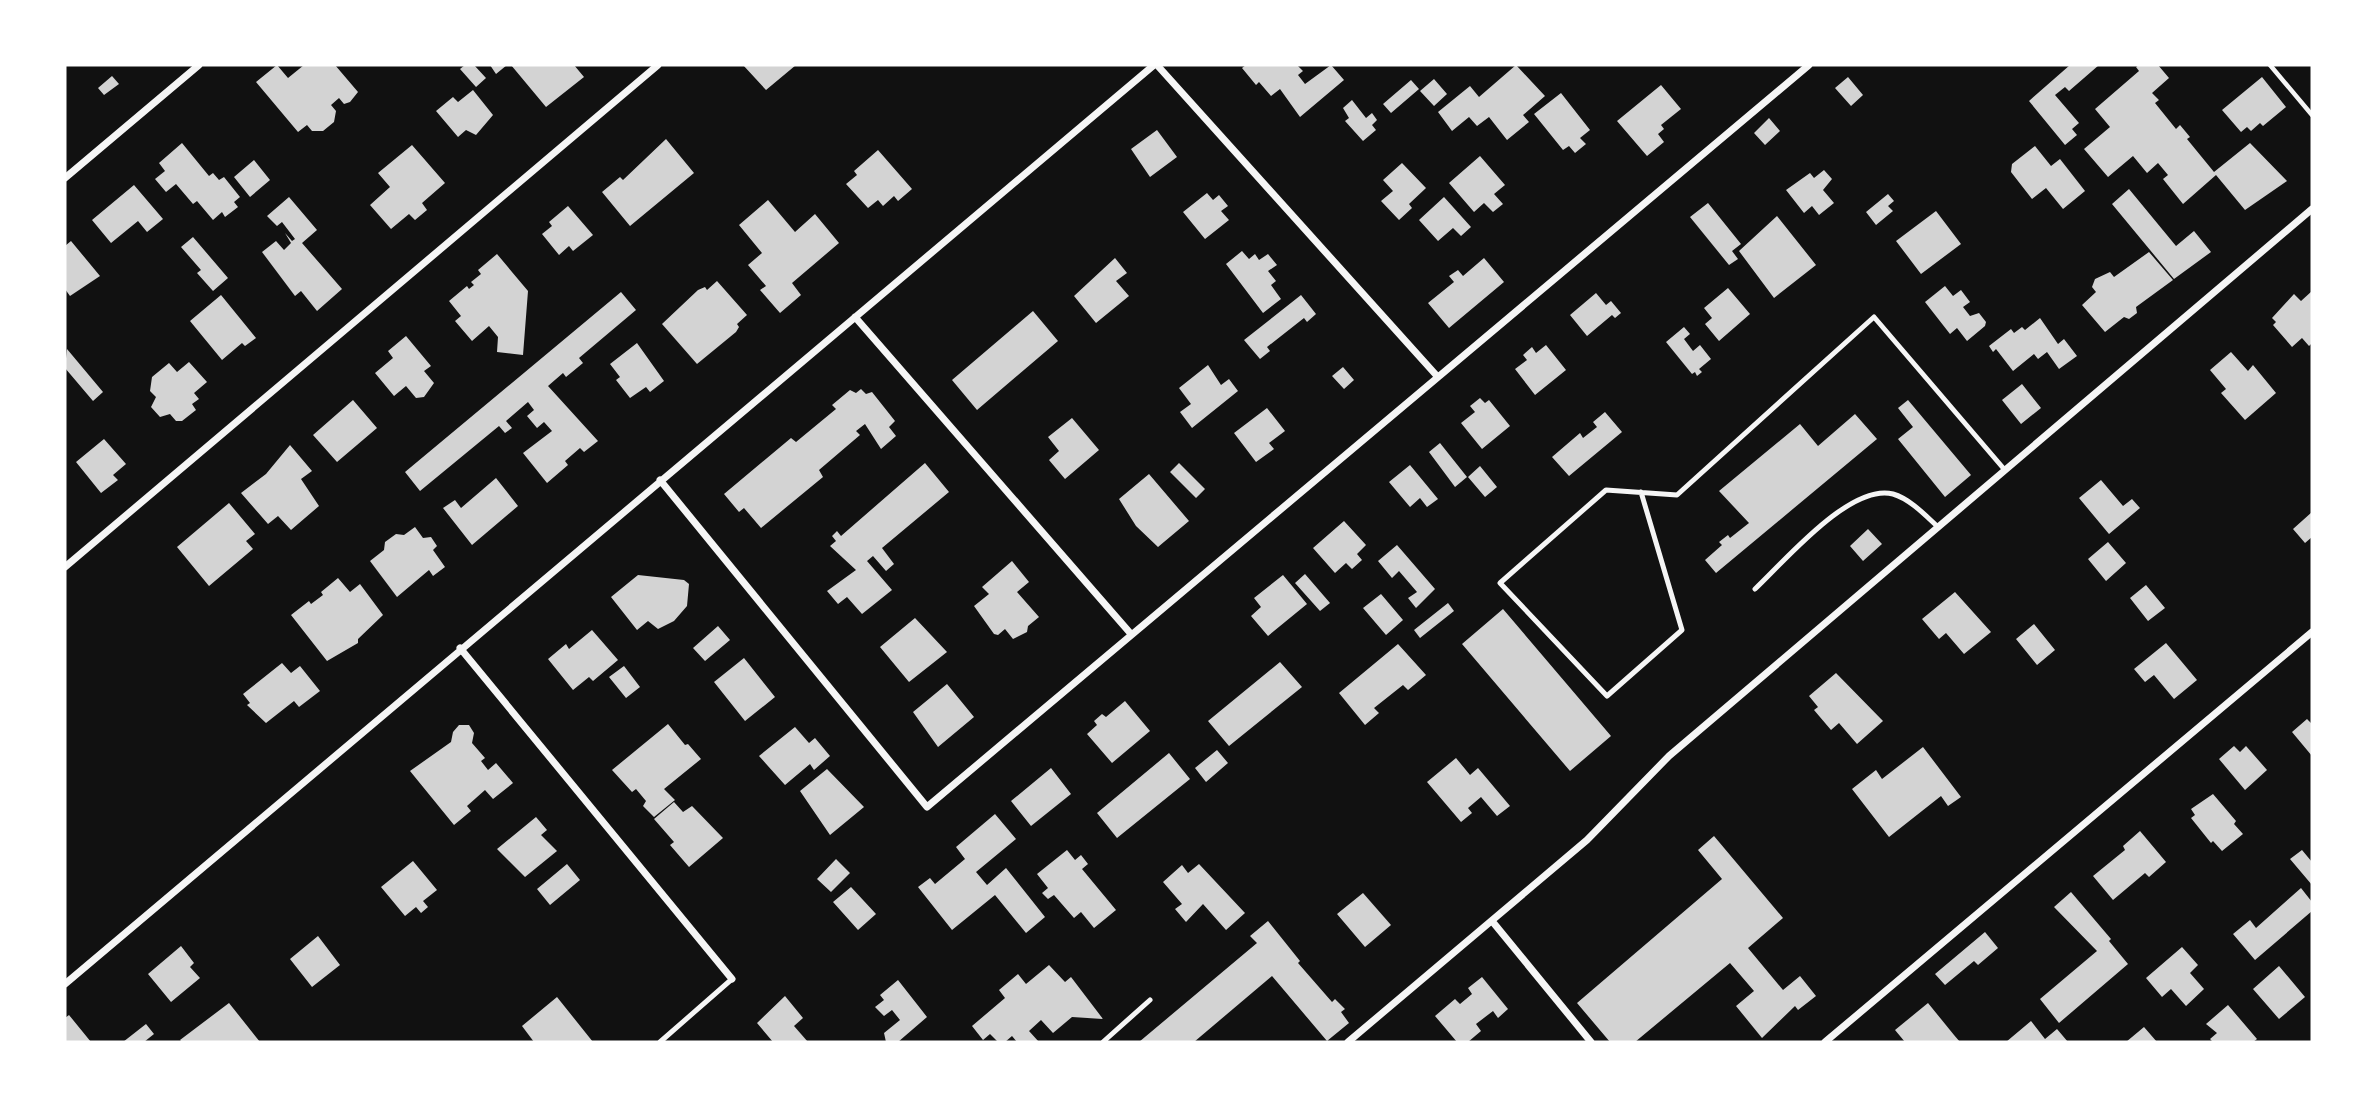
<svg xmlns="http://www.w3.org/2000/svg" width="2377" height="1107" font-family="Raleway,sans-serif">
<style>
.building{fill:#d3d3d3}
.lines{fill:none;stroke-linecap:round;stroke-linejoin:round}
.path{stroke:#f5f5f5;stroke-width:4.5}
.service{stroke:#f5f5f5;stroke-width:5}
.minor{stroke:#f5f5f5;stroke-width:7}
</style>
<rect width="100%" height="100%" fill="#111"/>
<!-- building -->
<path class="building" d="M277 65 288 78 304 65H335L358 92 350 102 344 104 339 98 331 105 336 111 334 122 323 131H312L307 125 298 132 256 82Z
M465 65H474L486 78 476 87 460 69Z
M490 65H507L496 74Z
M511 65H574L584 77 546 107Z
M743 65H796L766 90Z
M1246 65H1297L1303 71 1298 75 1305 84 1331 65 1344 80 1300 117 1280 89 1271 96 1259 82 1256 85 1242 68Z
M1516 65 1545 96 1523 115 1529 122 1507 140 1489 117 1477 126 1469 117 1452 131 1438 112 1470 86 1479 97Z
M2070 65H2099L2069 91 2065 87 2055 95 2079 123 2072 129 2077 135 2065 145 2029 101Z
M2139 65H2158L2169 78 2152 93 2159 100 2155 103 2176 129 2180 125 2190 137 2187 139 2214 172 2250 143 2287 181 2245 210 2216 175 2183 204 2163 179 2168 175 2158 163 2147 173 2133 156 2108 177 2084 149 2110 127 2095 109 2139 71 2136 67Z
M112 76 119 84 104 95 98 88Z
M1848 77 1863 95 1851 106 1835 88Z
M2262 77 2286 107 2263 126 2260 123 2251 131 2247 127 2241 132 2222 110Z
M1434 79 1447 94 1434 106 1420 91Z
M1411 80 1419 89 1391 113 1383 104Z
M1661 85 1681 109 1661 125 1664 129 1658 134 1664 142 1647 156 1617 121Z
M473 90 493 115 476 135 466 130 458 137 436 111 453 97 458 102Z
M1561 93 1590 130 1580 138 1586 144 1575 153 1569 146 1563 150 1534 114Z
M1352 100 1366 118 1372 113 1377 120 1372 125 1376 130 1363 141 1345 121 1349 118 1343 108Z
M1769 118 1780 131 1765 145 1754 133Z
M1157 130 1177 157 1150 177 1131 149Z
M666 139 694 173 630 226 602 192 620 177 623 180Z
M182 143 209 176 213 173 219 180 224 177 240 197 234 202 238 207 225 217 222 212 213 220 197 201 193 204 176 184 166 192 155 179 165 171 159 163Z
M412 145 445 183 422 203 427 210 415 220 409 214 391 229 370 205 390 187 378 173Z
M2035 146 2051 166 2060 159 2085 191 2063 209 2046 188 2032 199 2011 172 2012 164Z
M878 150 912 189 898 201 894 196 883 206 878 200 868 208 846 184 857 175 854 171Z
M1480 156 1505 185 1494 194 1503 204 1493 212 1484 203 1474 212 1449 183Z
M254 160 270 180 250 197 234 177Z
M1402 163 1426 188 1409 204 1412 208 1399 220 1381 201 1393 191 1383 180Z
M1824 170 1832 179 1823 190 1834 203 1819 215 1812 206 1804 213 1786 190 1810 173 1814 178Z
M134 185 163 219 147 232 138 221 111 243 92 220Z
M2129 189 2176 246 2194 231 2211 252 2174 279 2112 204Z
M1207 193 1213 200 1219 195 1228 206 1221 211 1229 220 1205 239 1183 212Z
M1888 194 1894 201 1888 206 1893 211 1876 225 1866 212Z
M289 197 317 230 302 243 342 289 317 311 301 291 295 296 262 252 276 241 284 250 291 243 285 233 292 241 295 239 282 222 277 226 267 216Z
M1444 197 1471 227 1461 236 1453 228 1438 241 1419 220Z
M768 200 795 232 815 214 839 243 792 283 801 295 780 313 760 290 766 286 748 265 762 253 739 225Z
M1708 203 1741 244 1732 251 1738 259 1729 265 1690 217Z
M568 206 593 235 573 251 569 246 559 255 542 234 552 226 549 222Z
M1936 211 1961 244 1921 274 1896 241Z
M1777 216 1816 265 1774 298 1739 251Z
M193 237 228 278 213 291 197 273 201 270 181 247Z
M71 241 100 276 70 296 65 289V246Z
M1242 251 1249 259 1255 254 1259 260 1268 254 1277 265 1268 271 1276 281 1271 285 1281 299 1263 313 1226 264Z
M2149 252 2173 280 2136 307 2137 313 2129 319 2124 317 2105 332 2082 305 2096 292 2092 287 2095 279 2110 272 2114 277Z
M497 254 528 291 523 355 497 352 498 337 489 326 472 341 455 321 461 316 449 301 467 286 469 289 474 285 471 282 481 274 478 270Z
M1115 258 1127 273 1116 281 1129 296 1096 323 1074 296Z
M1484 258 1504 282 1449 328 1428 303 1454 282 1449 276 1458 270 1463 276Z
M717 281 747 315 737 324 739 327 736 332 697 364 662 324 698 290 705 287 707 290Z
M1945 286 1953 296 1961 290 1970 302 1963 307 1970 316 1979 313 1986 322 1985 326 1967 341 1957 328 1950 334 1925 302Z
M1728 288 1750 314 1719 341 1705 324 1712 318 1704 308Z
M2312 291V343L2309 346 2302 338 2292 347 2273 325 2276 322 2272 318 2294 294 2301 301Z
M621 292 636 310 579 358 583 363 566 377 563 373 548 386 598 441 584 452 580 448 565 461 568 465 547 483 523 453 552 431 544 422 537 428 527 416 534 410 528 402 506 421 512 428 505 433 499 426 420 491 405 472Z
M1596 293 1606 305 1611 301 1621 313 1615 318 1612 315 1587 336 1570 315Z
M221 295 256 338 245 346 242 343 222 360 190 321Z
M1301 295 1316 314 1307 322 1304 318 1267 347 1270 351 1260 359 1244 340Z
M1033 311 1058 341 977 410 952 380Z
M2040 318 2058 344 2064 339 2077 356 2059 369 2047 352 2038 359 2034 354 2013 371 1996 349 1993 352 1989 346 2011 329 2014 333 2022 327 2025 330Z
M1684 327 1690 334 1684 339 1693 351 1700 345 1711 359 1699 369 1702 372 1697 376 1695 372 1692 374 1666 342Z
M406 336 431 366 424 371 434 383 424 397 416 398 406 386 394 396 375 373 393 358 388 351Z
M637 343 664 381 650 392 646 387 630 398 616 380 620 377 610 364Z
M1546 345 1566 370 1535 395 1515 369 1527 360 1523 355 1532 347 1536 353Z
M67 349 103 392 93 401 65 368Z
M2231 352 2248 371 2253 365 2276 393 2245 420 2221 393 2226 389 2210 370Z
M189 362 207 382 194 393 199 399 192 404 196 410 182 421H176L170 414 160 417 151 407 156 397 150 391 152 377 169 363 177 372Z
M1208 365 1221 385 1229 379 1238 391 1192 428 1180 412 1191 404 1179 388Z
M1343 367 1354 380 1344 389 1332 376Z
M2022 384 2041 408 2021 424 2002 400Z
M861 389 866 394 872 392 895 421 889 427 896 436 881 449 865 424 856 431 860 435 819 470 823 477 761 528 744 508 739 512 724 494 791 438 796 442 819 423 836 409 832 405 850 390 856 393Z
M1480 398 1485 403 1489 400 1510 426 1482 449 1461 423 1475 412 1470 406Z
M353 400 377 428 337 462 313 435Z
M1908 400 1971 475 1945 497 1898 439 1913 427 1898 408Z
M1267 408 1285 431 1269 443 1274 449 1256 462 1234 433Z
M1605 412 1622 432 1569 476 1552 457 1580 433 1583 438 1597 427 1593 422Z
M1855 414 1877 439 1716 573 1705 560 1722 545 1719 542 1728 535 1730 538 1749 523 1719 491 1800 424 1818 446Z
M1072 418 1099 450 1065 479 1049 460 1059 451 1048 437Z
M104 439 126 464 113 475 118 480 101 493 76 462Z
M1440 443 1467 477 1455 487 1429 452Z
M290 445 312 471 301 479 319 506 291 530 278 516 268 524 241 493 266 474Z
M925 463 949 492 882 548 894 564 886 571 873 556 867 561 892 590 862 614 847 597 838 604 827 591 856 570 830 546 836 541 832 536 837 531 841 536Z
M1179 463 1205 489 1196 498 1170 472Z
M1410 465 1438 499 1427 507 1420 498 1410 507 1389 482Z
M1480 466 1497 487 1485 497 1468 477Z
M1149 474 1189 521 1158 547 1136 526 1119 499Z
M496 478 518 506 472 545 443 508 455 500 461 508Z
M2101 480 2123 506 2132 499 2140 508 2109 534 2079 498Z
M229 503 255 534 246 541 253 549 209 586 177 547Z
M2312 512V537L2305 543 2293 529Z
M1344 521 1366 545 1357 554 1362 560 1352 569 1346 563 1335 573 1313 548Z
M415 527 423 538 431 537 437 546 433 550 445 567 433 576 429 570 397 597 370 561 384 550 385 542 396 534 404 535Z
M1868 529 1882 544 1863 561 1850 546Z
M2108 542 2126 563 2106 581 2088 559Z
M1397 545 1435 589 1416 608 1408 598 1417 592 1399 571 1392 578 1378 561Z
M1012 561 1029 582 1017 592 1039 617 1028 626 1027 632 1013 639 1005 629 998 635 994 634 974 606 989 594 982 587Z
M1305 574 1330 603 1320 611 1295 583Z
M638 575 684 580 689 584 687 606 674 621 658 629 648 621 637 630 611 597Z
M1283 575 1307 604 1268 636 1251 616 1261 607 1254 598Z
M338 578 350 592 360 584 383 615 358 639V643L327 661 291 615 309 601 311 604 323 595 321 592Z
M2146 585 2165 608 2148 621 2130 598Z
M1955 592 1991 632 1964 654 1946 633 1939 639 1922 619Z
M1381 594 1403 620 1386 635 1363 608Z
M1448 603 1454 611 1420 638 1414 630Z
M1503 609 1611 736 1570 771 1462 644Z
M915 618 947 652 909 682 880 647Z
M2034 624 2055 650 2037 665 2016 639Z
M718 626 730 640 705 661 693 648Z
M592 630 618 660 593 681 589 677 573 690 548 659 566 644 569 649Z
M2166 643 2197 680 2174 699 2154 675 2145 682 2134 669Z
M1398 644 1426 675 1408 690 1403 685 1374 708 1379 713 1365 725 1339 693Z
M744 658 775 697 745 721 714 682Z
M1280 662 1302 687 1229 746 1208 721Z
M282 663 291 673 300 666 320 691 299 707 294 701 266 723 247 705 250 703 243 694Z
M624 666 640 687 626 698 609 677Z
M1836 673 1883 721 1857 744 1839 723 1831 730 1814 710 1818 707 1809 696Z
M947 684 974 717 938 747 913 712Z
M1125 701 1150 731 1112 763 1087 734 1097 725 1094 721 1102 714 1106 717Z
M2307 719 2312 724V756L2292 732Z
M668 724 685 745 688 744 701 759 664 789 675 800 654 817 643 806 646 801 636 789 632 792 612 770Z
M459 725H469L474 733 472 743 485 758 481 761 488 770 496 763 513 783 493 799 485 790 467 806 471 811 454 825 410 771 451 742 453 732Z
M795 727 809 743 815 738 830 756 814 770 810 764 785 785 759 756Z
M2234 746 2240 752 2246 746 2267 770 2245 790 2219 759Z
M1923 747 1961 797 1948 806 1941 796 1889 837 1852 789 1876 770 1882 779Z
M1217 750 1228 763 1206 782 1195 768Z
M1169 753 1190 779 1117 838 1097 813Z
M1456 758 1470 775 1478 768 1510 806 1497 816 1481 797 1468 808 1472 813 1461 822 1427 782Z
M1051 768 1071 794 1031 826 1011 801Z
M827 769 864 807 830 835 800 791Z
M2213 794 2236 821 2234 824 2243 834 2222 851 2213 841 2211 843 2191 818 2195 815 2191 809Z
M674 802 683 812 692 806 723 838 689 867 670 845 674 842 654 819Z
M995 814 1016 839 976 872 987 885 1006 868 1045 917 1026 933 995 895 952 930 918 887 930 878 935 884 965 859 956 847Z
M536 817 547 830 541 835 557 851 525 877 497 849Z
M2140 831 2166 862 2149 877 2145 873 2113 900 2093 876 2125 850 2123 846Z
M1714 836 1783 918 1748 948 1783 990 1800 976 1816 996 1798 1010 1795 1006 1762 1038 1736 1006 1754 991 1730 963 1635 1042H1610L1577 1003 1722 879 1698 850Z
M1067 850 1075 860 1081 855 1088 864 1082 869 1116 910 1094 928 1081 912 1074 918 1054 895 1048 899 1042 893 1048 888 1037 874Z
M2302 850 2312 862V885L2290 859Z
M836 859 850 873 831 892 817 879Z
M413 861 437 890 423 901 428 907 421 913 416 907 405 916 381 887Z
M567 864 580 880 550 905 537 889Z
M1199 864 1245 913 1226 930 1203 904 1186 922 1175 909 1182 904 1163 882 1182 865 1188 873Z
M851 887 876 914 858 930 833 902Z
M2301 888 2312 902V911L2255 960 2233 934 2250 920 2256 928Z
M2071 892 2111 939 2109 941 2128 964 2059 1023 2040 999 2097 951 2054 907Z
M1363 893 1391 925 1365 947 1337 914Z
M1268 921 1300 961 1298 963 1332 1002 1335 999 1345 1009 1341 1012 1349 1023 1327 1041 1272 976 1194 1042H1139L1257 943 1250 936Z
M1985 932 1998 948 1978 965 1974 961 1945 985 1935 974Z
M318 936 340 965 312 987 290 959Z
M181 946 194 963 190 967 200 978 171 1002 148 974Z
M2182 947 2198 965 2190 973 2204 989 2186 1006 2171 989 2162 997 2146 978Z
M1049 965 1065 982 1071 977 1103 1019 1072 1017 1053 1033 1041 1020 1029 1031 1039 1042H1017L1012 1036 1005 1042H998L990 1034 983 1040 972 1026 1005 998 999 990 1018 974 1026 984Z
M2279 966 2305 997 2279 1019 2253 989Z
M1482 977 1508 1009 1498 1018 1493 1011 1476 1024 1481 1031 1468 1042H1457L1435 1016 1455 999 1460 1004 1472 994 1468 988Z
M898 980 927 1017 898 1042H886L884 1033 900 1020 892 1010 884 1016 875 1007 884 1000 880 995Z
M785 996 803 1018 794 1026 808 1042H773L757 1023Z
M557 997 593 1042H534L522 1026Z
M229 1003 260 1042H182L180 1040Z
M1928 1003 1954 1035 1960 1042H1905L1895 1030Z
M2228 1005 2257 1039 2253 1042H2213L2210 1039 2217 1033 2206 1024Z
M69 1015 91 1042H65V1018Z
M2031 1021 2045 1039 2057 1029 2068 1042H2006Z
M146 1024 154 1034 144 1042H123Z
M2144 1027 2157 1042H2126Z"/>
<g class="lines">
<!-- path -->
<path class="path" d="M2270 65 2312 115"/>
<!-- service -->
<path class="service" d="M1641 492 1682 630 1607 696 1500 583 1606 490 1677 495 1874 317 2004 469
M1755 589C1784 562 1850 483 1893 494 1910 499 1925 515 1937 526
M660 1042 732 979
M1103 1042 1150 1000"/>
<!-- minor -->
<path class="minor" d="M1157 65 1437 376
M65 178 199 65
M855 317 1131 634
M660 480 927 807 1809 65
M65 567 658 65
M460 648 732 979
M1492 921 1591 1042
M65 984 1154 65
M1348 1042 1587 840 1669 756 2312 209
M1825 1042 2312 632"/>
</g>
<!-- border -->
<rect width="2377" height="1107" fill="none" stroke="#ffffff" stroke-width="133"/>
</svg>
